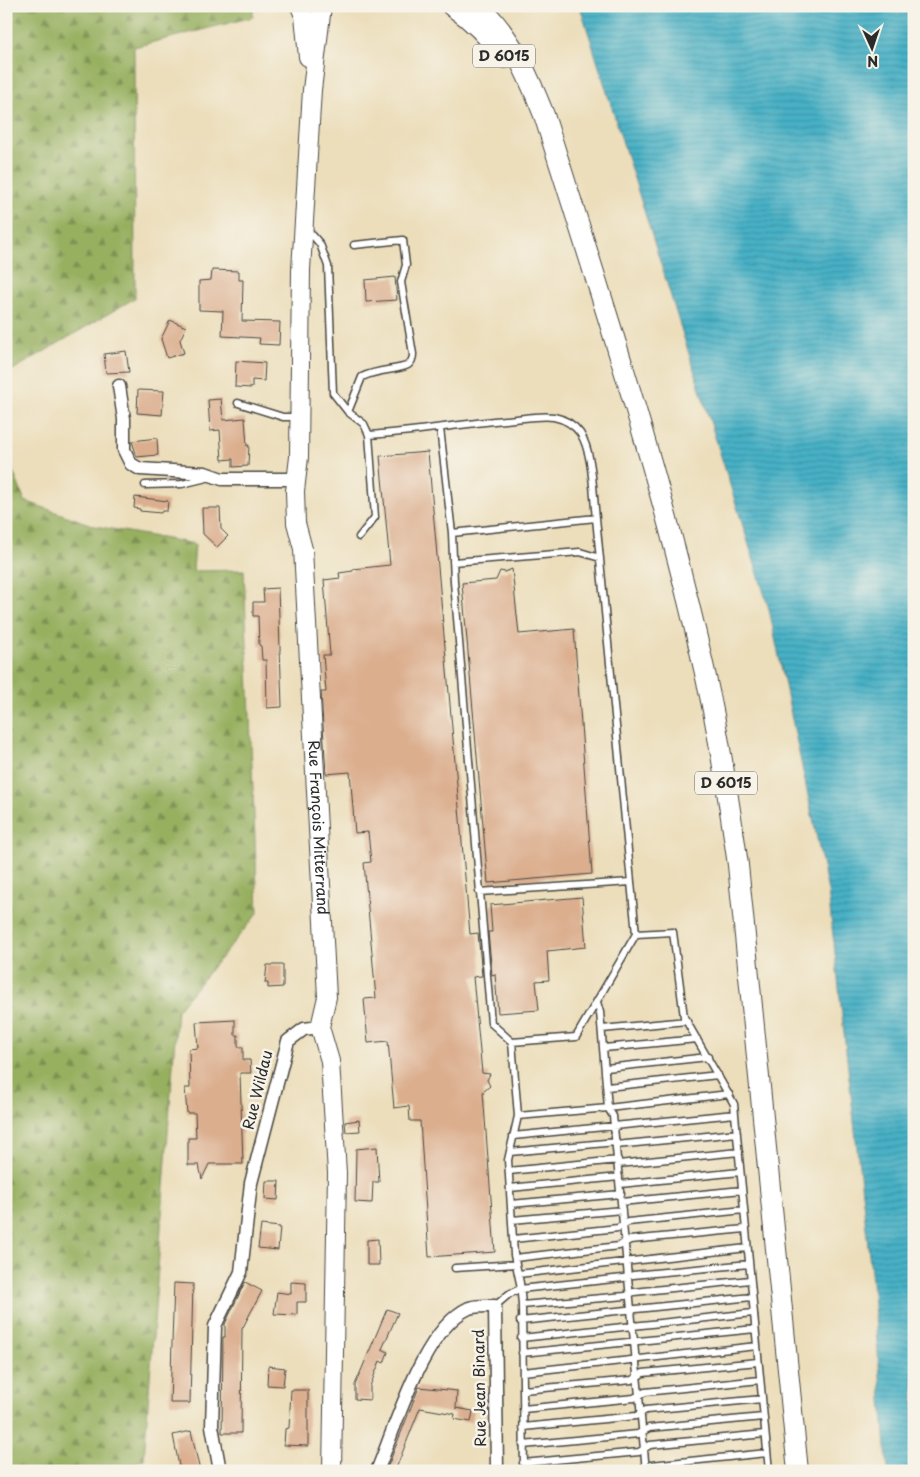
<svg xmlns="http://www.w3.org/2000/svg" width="920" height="1477" font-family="'Playpen Sans',sans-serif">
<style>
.forest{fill:url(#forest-firs);stroke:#616e46}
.water{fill:url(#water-rules);stroke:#396e78}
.building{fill:#dbae8e}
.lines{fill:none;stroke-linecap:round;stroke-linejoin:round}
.lane-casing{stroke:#484641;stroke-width:9}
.street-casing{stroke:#484641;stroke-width:15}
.secondary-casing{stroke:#484641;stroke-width:20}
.primary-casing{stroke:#484641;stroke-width:22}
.lane{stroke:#fff;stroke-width:6}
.street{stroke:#fff;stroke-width:12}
.secondary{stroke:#fff;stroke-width:18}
.primary{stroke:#fff;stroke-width:20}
.labels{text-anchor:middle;stroke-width:5;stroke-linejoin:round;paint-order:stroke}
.shield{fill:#f7f3e8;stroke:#686764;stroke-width:1}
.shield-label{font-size:14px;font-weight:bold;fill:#2b2b2b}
.street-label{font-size:15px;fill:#2b2b2b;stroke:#f7f3e8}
</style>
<defs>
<pattern id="forest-firs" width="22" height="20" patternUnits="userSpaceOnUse" patternTransform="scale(1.25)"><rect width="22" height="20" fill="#97b061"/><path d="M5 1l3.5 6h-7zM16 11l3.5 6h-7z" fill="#7b8f50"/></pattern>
<pattern id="water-rules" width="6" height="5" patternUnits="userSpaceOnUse" patternTransform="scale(1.25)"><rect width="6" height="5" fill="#47b1c6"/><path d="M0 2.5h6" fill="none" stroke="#3b90a1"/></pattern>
</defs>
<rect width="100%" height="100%" fill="#f7f3e8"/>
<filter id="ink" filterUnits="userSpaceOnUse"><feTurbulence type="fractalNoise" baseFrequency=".02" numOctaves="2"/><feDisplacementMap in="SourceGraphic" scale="10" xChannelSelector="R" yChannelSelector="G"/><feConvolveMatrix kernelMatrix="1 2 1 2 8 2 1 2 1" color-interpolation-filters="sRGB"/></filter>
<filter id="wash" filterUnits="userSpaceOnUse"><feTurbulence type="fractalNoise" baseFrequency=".0096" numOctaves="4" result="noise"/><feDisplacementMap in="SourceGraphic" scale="20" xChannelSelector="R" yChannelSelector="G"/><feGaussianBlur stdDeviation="1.12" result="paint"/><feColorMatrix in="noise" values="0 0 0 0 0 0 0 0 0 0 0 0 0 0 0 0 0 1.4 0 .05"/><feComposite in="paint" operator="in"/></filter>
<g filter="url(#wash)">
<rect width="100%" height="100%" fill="#ecdebb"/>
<!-- forest -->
<path class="forest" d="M6 6H253V17L134 47 135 298 6 374Z
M6 454 25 501 95 526 195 544 193 571 244 570 258 913 177 1010 144 1459 119 1471H6Z"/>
<!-- water -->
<path class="water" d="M580 6H914V1471H888L872 1281 828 891 769 609Z"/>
<g id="blocks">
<!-- building -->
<path class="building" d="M212 270 239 271V280H243L242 321 280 322 279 345 259 344 260 338 222 336 223 311 199 310V281L211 280Z
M395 277 397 300 366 302 365 280Z
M170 320 186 327 180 340 184 353 167 358 161 339Z
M126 351 129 372 106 373 104 354Z
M236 361 265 363 264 381 252 380V388L235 387Z
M138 390 164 391 162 415 137 413Z
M221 399 223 420 245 418 247 446 249 445 248 466 233 467V459L222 460 220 430 210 431 208 400Z
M157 438 158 455 137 457 132 441Z
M428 452 470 934 478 933 482 976 473 977 482 1073 490 1074 487 1080 490 1086 483 1092 495 1252 429 1257 420 1121H410L409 1106 394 1108 388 1041 368 1043 364 999 376 998 364 863 371 862 368 832 355 833 350 772 326 774 321 692H326L323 655H330L324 580 340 578 339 573 353 571V569L390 565 380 456Z
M135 497 168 501 167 511H162L161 513 140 511V509L134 508Z
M202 508H220L221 529 228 536 217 547 203 534Z
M512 569 519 634 574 629 592 874 488 883 462 583 496 580 500 571 505 572Z
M278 588 282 707 267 708 266 660H262L261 646 259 645 258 616H253V602H264L263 589Z
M582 897 586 947 547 951 549 980 536 981 539 1010 498 1013 495 974 492 975 488 932H492L490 905Z
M267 965H283V987L268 988V983H265Z
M235 1020V1035H238V1047H243V1060H250L251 1073H240L243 1164H209L202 1179 199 1165H188V1138H196L195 1113H187L186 1101 185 1088H190L189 1049 198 1048 196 1022Z
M359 1120 360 1131 346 1132 345 1122Z
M377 1147 379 1182H373L372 1203 355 1202 356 1149Z
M266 1181H279L278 1200 265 1199Z
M261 1225 280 1227 278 1250 258 1248Z
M378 1239 379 1265H367V1240Z
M245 1282 262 1291 242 1329 241 1433H222L223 1337H225V1324Z
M291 1282 306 1283V1302H297V1315L274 1314 277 1292 291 1294Z
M174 1283 193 1284 190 1403H170Z
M387 1309 398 1313 382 1349 388 1352 384 1363 380 1361 370 1386V1400L355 1399V1385Z
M268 1366 285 1368 283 1386 267 1385Z
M419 1387 457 1391 456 1408 473 1411 471 1422 454 1419 455 1414 420 1408 395 1471H386Z
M291 1390H308V1446L284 1445 285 1429 289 1428Z
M191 1431 200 1471H180L173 1435Z"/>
</g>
</g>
<g filter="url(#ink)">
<use href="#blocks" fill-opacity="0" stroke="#484641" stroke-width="1"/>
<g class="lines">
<!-- lane casing -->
<g class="lane-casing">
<path id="lane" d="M308 230 320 244 328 266 333 393 348 412 364 424 369 435 375 517 359 537
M238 403 283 417H299
M348 412 362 377C377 369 400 370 408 365 412 362 413 358 413 354L401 282 406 265 403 240 354 245
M440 428 452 533 454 582 491 1023 512 1042 576 1037 636 934 596 518 452 533
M369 435C415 432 460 424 505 420 521 419 539 415 554 417 564 419 574 425 580 433 593 452 593 494 596 518
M145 485 182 484 211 477
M453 562 580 552 600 558
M479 892 631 882
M636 934 673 932 684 1017 734 1104 769 1471
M602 1029 687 1021
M512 1042 518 1116 508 1160 514 1255 520 1283 522 1305 524 1471
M604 1048 697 1039
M606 1068 708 1057
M607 1087 718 1075
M518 1116 608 1108 600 1012 597 1002
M513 1136 735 1114
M616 1145 737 1133
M510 1152 616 1142
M618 1164 739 1152
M509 1171 618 1160
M620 1184 740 1172
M510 1188 619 1177
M621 1202 742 1190
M511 1204 621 1194
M512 1220 622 1210
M513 1239 618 1228 628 1222 744 1210
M515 1258 619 1246 630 1240 745 1229
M455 1268 516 1264
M518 1274 747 1248
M522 1305 625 1296 634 1292 750 1280
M495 1306 509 1294 520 1289 623 1278 633 1275 749 1264
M520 1321 752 1297
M521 1338 753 1313
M522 1353 755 1329
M523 1372 757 1346
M523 1390 632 1380 643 1373 758 1362
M523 1409 634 1398 645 1392 760 1380
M523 1427 636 1416 646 1410 762 1399
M523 1445 638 1434 649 1428 763 1417
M523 1463 639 1452 650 1445 765 1434
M638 1471 651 1465 767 1453
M646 1471 613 1116 608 1108 729 1094"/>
</g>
<!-- street casing -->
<g class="street-casing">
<path id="street" d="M119 386 124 419V450L131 464 140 469 205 473 222 479H296
M220 1471 212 1426 215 1326 241 1272 251 1183 288 1041 304 1029 320 1027
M377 1471C396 1426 423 1329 469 1308 477 1305 486 1306 495 1306L497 1471"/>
</g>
<!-- secondary casing -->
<g class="secondary-casing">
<g id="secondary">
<path d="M300 6 304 16 308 57"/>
<path id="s1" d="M322 6 312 90 301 270 299 457 295 491 296 523 303 549 327 997 320 1027 330 1061 337 1173 332 1471"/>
</g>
</g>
<!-- primary casing -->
<g class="primary-casing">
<path id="primary" d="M452 6C473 20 490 38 505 58
M479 6C512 37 528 75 544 115 605 307 668 499 710 696 722 752 730 809 738 865L798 1471"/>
</g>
<!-- lane -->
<use href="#lane" class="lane"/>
<!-- street -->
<use href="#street" class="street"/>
<!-- secondary -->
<use href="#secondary" class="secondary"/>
<!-- primary -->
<use href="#primary" class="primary"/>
</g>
</g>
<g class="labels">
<!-- shield labels -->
<g class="shield">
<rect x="473" y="44.5" width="62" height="23" rx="4"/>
<rect x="695" y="771.5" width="62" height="23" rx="4"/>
</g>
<g class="shield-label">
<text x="504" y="61">D 6015</text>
<text x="726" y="788">D 6015</text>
</g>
<!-- street labels -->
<g class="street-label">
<text dy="5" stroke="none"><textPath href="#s1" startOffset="824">Rue François Mitterrand</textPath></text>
<text transform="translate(258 1090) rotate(-76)" y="5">Rue Wildau</text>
<text transform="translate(480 1388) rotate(-91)" y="5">Rue Jean Binard</text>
</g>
</g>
<!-- margin -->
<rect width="920" height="1477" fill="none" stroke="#f7f3e8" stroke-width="25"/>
<!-- north arrow -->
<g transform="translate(872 48) rotate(177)" stroke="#f7f3e8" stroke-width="4" paint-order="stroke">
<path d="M0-4L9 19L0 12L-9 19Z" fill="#2b2b2b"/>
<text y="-8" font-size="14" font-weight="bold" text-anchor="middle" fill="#2b2b2b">N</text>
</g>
</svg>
